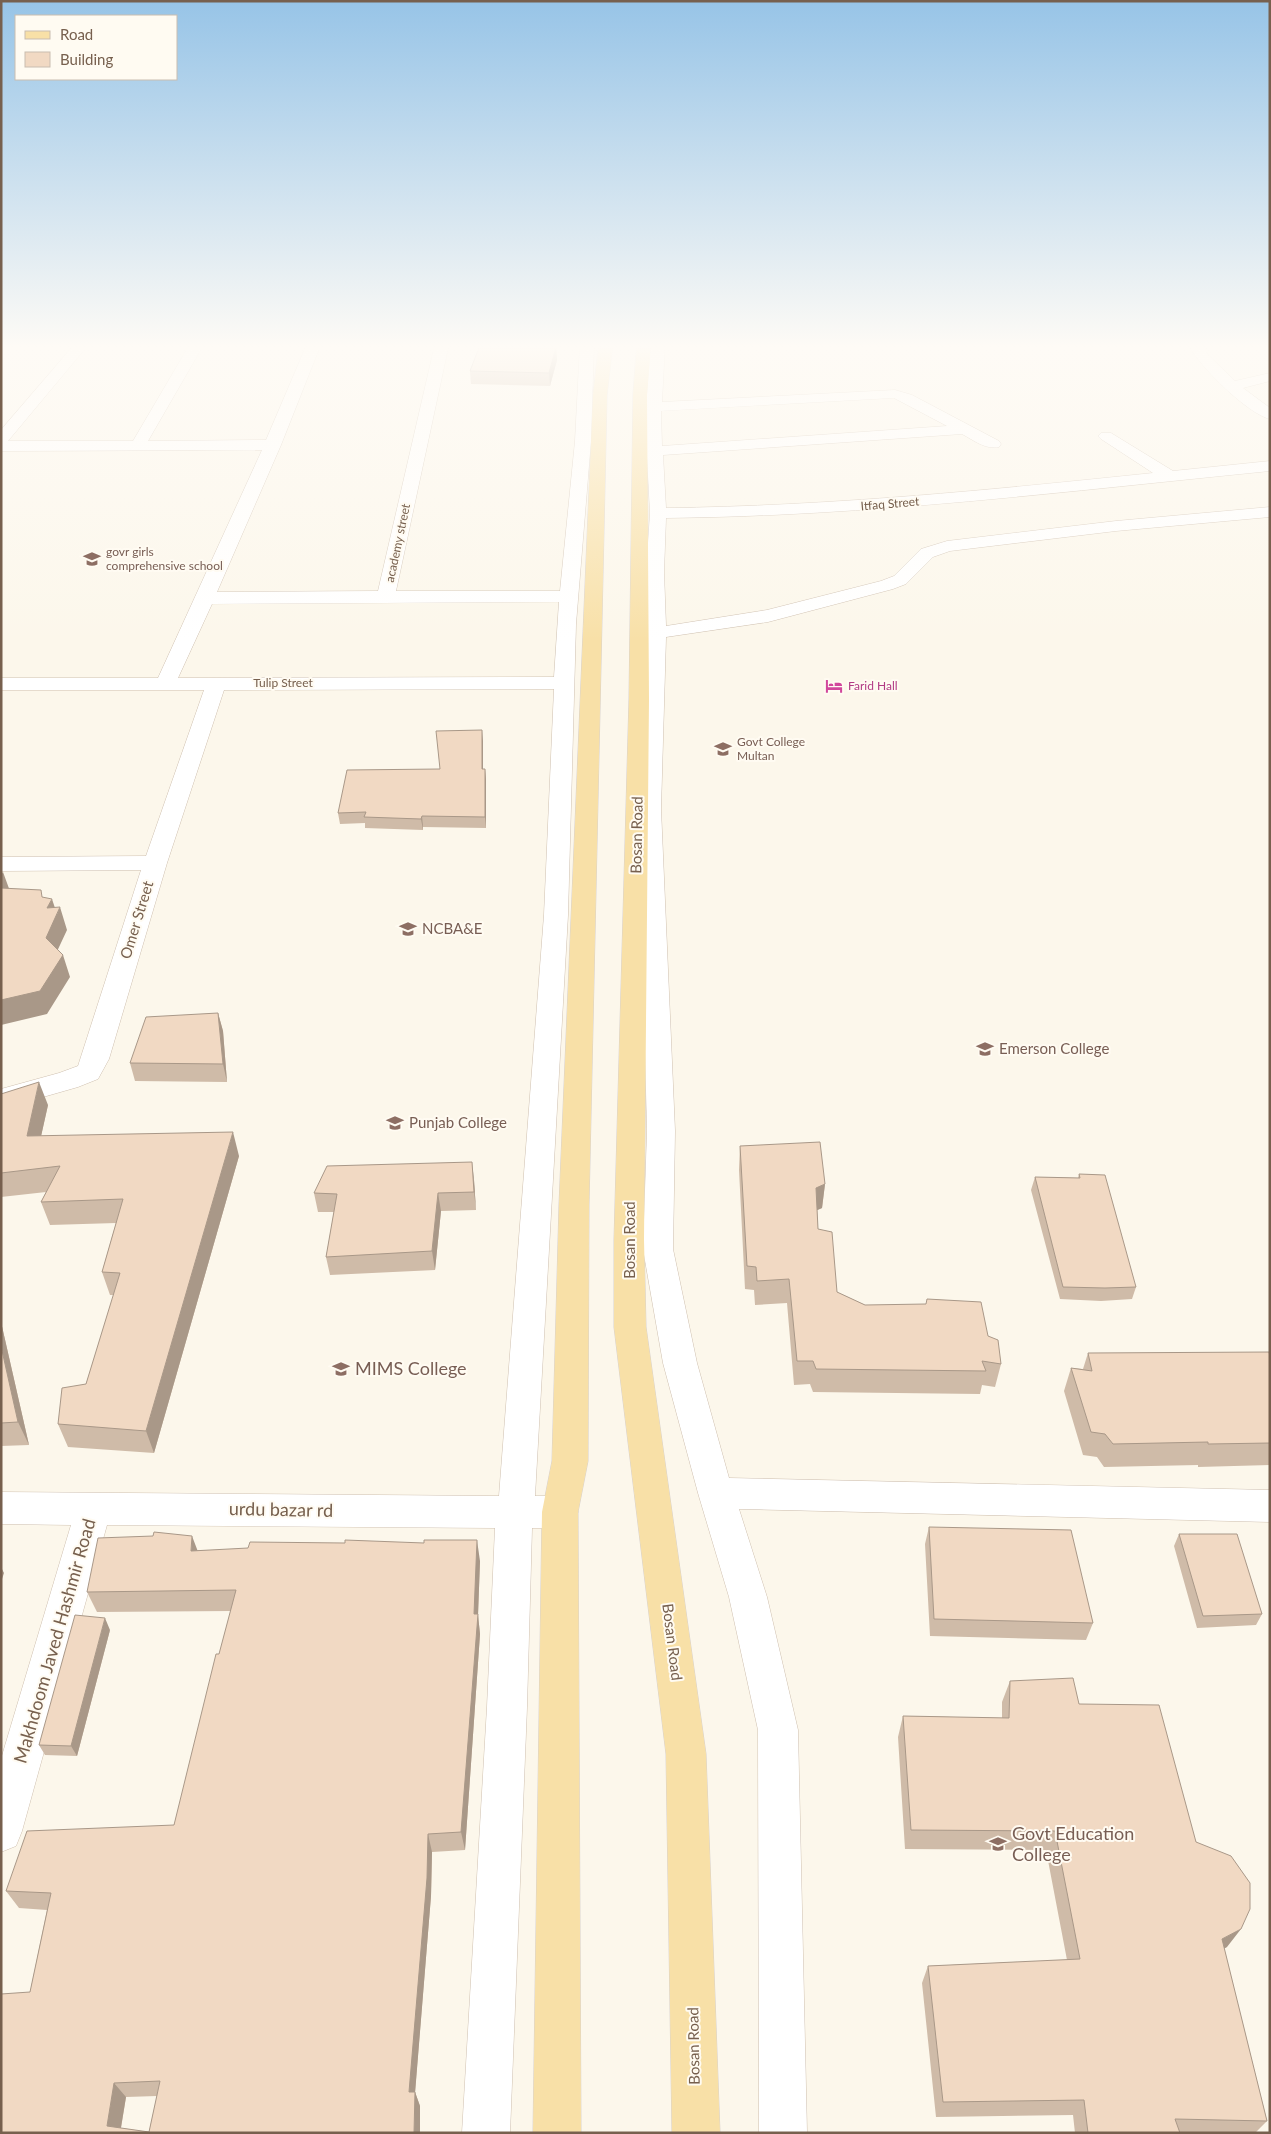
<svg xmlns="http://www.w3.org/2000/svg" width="1271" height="2134" font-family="Lato,sans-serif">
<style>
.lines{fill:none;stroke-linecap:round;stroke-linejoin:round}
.minor-casing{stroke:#cfc0b0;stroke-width:1}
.major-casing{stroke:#d9d2cd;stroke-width:1}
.minor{fill:#fff;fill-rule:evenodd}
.major{fill:#f8e0a7;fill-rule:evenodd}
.wall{fill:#cfbba8;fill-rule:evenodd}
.shaded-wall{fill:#a99888}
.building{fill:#f1d9c3;stroke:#a99888;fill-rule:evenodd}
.labels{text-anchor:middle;stroke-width:4;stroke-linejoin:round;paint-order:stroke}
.far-street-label{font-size:12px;fill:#77604e;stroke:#fffbf2}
.far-education-label{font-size:12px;fill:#785e54;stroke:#fffbf2;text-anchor:start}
.far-hotel-label{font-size:12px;fill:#b23c85;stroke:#fffbf2;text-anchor:start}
.street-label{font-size:15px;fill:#77604e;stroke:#fffbf2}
.education-label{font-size:15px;fill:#785e54;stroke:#fffbf2;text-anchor:start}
.near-education-label{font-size:18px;fill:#785e54;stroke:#fffbf2;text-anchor:start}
.near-street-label{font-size:18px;fill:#77604e;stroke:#fffbf2}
</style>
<rect width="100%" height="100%" fill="#fcf7eb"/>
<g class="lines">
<!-- minor casing -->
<g class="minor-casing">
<path id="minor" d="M75 344H89L8 441H133L190 344H204L148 441 266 440 307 344H321L281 445 217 592 378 591 435 344H449L396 591H560L575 441 580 344H594L591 441 576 624 568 915 535 1496H560L573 1501 578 1512 573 1523 560 1528H532L527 1707 510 2133H462L487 1707 495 1528 107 1525 22 1831 16 1846 1 1852V1759L71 1525 1 1524V1492L499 1496 544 915 554 689 224 690 167 863 109 1059 98 1079 78 1087 1 1109V1089L59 1073 78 1066 141 870 1 871V857L146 856 204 690H1V678H158L262 450 1 451V430ZM559 602 554 677 178 678 212 604Z
M651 344H665L662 402 895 390 912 395 999 441 1001 444 999 447C986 450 973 440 962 434L663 455 666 508C829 506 991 490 1153 473L1101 439 1098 436 1101 433H1111L1173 471 1270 461V471C1069 491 869 516 666 518L664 572 666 626 767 610 881 581 894 576 921 549 947 541 1116 521 1270 507V517L1116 531 950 551 933 557 906 584 893 589 768 622 666 637 661 809 675 1131 673 1249 697 1363 729 1478 1270 1490V1522L739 1509 767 1597 798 1730 807 2133H759L758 1730 729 1597 698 1493 663 1363 643 1249 647 1131 639 809 647 633 646 572 650 513 645 420ZM894 398 947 426 662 446 661 411Z
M1192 344H1212L1210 347 1205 349 1207 354 1235 381 1270 373V381L1243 388 1270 408V419C1248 414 1200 367 1190 347Z"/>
</g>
<!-- major casing -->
<g class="major-casing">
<path id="major" d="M599 344H613L607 395 589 1205 588 1461 578 1512 581 2133H533L542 1512 552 1461 559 1205 593 395Z
M637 344H651L647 395 649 699 644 1240 646 1327 706 1754 720 2133H672L666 1754 614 1327V1240L629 699 633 395Z"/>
</g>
<!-- minor -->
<use href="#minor" class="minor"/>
<!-- major -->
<use href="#major" class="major"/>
</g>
<!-- wall -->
<path class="wall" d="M556 347 557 360 550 386 471 384 470 371Z
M483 741V769H485L486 780V828L423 827V830L365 828V823L340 824 338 813 440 769Z
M218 1013 223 1031 227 1082 135 1081 130 1063Z
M1 1094 48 1105 41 1136 239 1156 154 1453 68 1447 58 1424 86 1384 114 1295H110L102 1272 116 1223 50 1225 41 1202 46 1192 1 1197Z
M740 1146 825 1184 822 1208 817 1210 818 1229 837 1292 865 1305 988 1336 1001 1364 995 1387 982 1385 980 1394 813 1392 810 1384 794 1385 787 1303 755 1305 754 1290 745 1289 739 1170Z
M1079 1174 1136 1287 1132 1299 1101 1301 1060 1299 1031 1190 1035 1177 1078 1178Z
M474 1180 476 1210 441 1211 435 1270 330 1275 326 1257 334 1212H318L314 1193Z
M1 1322 29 1445 1 1446Z
M1088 1353 1270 1356V1465L1198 1467V1465L1104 1467 1097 1457 1083 1455 1064 1391 1071 1368 1083 1369Z
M929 1527 1093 1623 1086 1640 930 1636 925 1544Z
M1179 1534 1262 1614 1256 1625 1197 1628 1174 1546Z
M198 1550 480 1561 478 1615 480 1634 465 1850 432 1852 431 1896 415 2092 420 2106V2133H1L47 1910 19 1908 6 1891 174 1825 231 1611 97 1612 87 1592ZM157 2096 149 2132 121 2128 126 2097Z
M110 1630 77 1756 45 1755 39 1745Z
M1010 1681 1079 1704 1196 1842 1227 1947 1224 1948 1267 2121 1255 2133H1075L1073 2115 936 2117 922 1983 928 1966 1067 1960 1046 1850 905 1849 898 1737 903 1716 1002 1718V1702Z"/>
<!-- shaded-wall -->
<path class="shaded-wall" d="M556 347 557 360 550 386 549 373Z
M482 730 483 741V780L482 769Z
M485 769 486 780V828L485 817Z
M422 816 423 827V830L421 819Z
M3 872 11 894 1 908V875Z
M52 899 57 914 60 907 67 930 53 960 46 938 47 908Z
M63 955 70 977 47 1014 1 1025V1000Z
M218 1013 223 1031 227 1082 223 1064Z
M39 1082 48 1105 36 1159 27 1136Z
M233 1132 239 1156 154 1453 146 1431Z
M472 1162 474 1180 476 1210 474 1192Z
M825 1184 822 1208 813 1212 816 1188Z
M438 1193 441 1211 435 1270 432 1251Z
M1 1322 29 1445 18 1422 1 1346Z
M192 1536 200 1557 191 1551Z
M477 1540 480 1561 478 1615 480 1634 465 1850 461 1832Z
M1 1567 4 1573 1 1582Z
M105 1618 110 1630 77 1756 71 1746Z
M428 1834 432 1852 431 1896 414 2106 409 2092Z
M1241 1929 1227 1947 1209 1957 1222 1939Z
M114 2083 126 2097 120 2133 107 2126Z
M415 2092 420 2106V2133H414Z"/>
<!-- building -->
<path class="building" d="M480 345 556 347 549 373 470 371Z
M482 730V769H485V817L422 816 421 819 364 817 366 812 338 813 347 770 440 769 436 731Z
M1 888 41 890 42 897 52 899 47 908 60 907 46 938 63 955 40 991 1 1000Z
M218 1013 223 1064 130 1063 146 1017Z
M39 1082 27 1136 233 1132 146 1431 58 1424 62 1388 86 1384 120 1273 102 1272 123 1199 41 1202 60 1166 1 1173V1094Z
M820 1142 825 1184 816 1188 818 1229 832 1232 837 1292 865 1305 926 1304 927 1299 981 1302 988 1336 998 1340 1001 1364 982 1361 986 1371 816 1369 813 1361H797L789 1279 757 1281 756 1267 747 1266 740 1146Z
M472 1162 474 1192 438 1193 432 1251 326 1257 337 1194 314 1193 327 1166Z
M1079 1174 1105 1175 1136 1287 1105 1288 1063 1287 1035 1177 1080 1178Z
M1 1346 18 1422 1 1423Z
M1269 1352 1270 1356V1443L1208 1444V1442L1113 1444 1105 1434 1091 1432 1071 1368 1092 1371 1088 1353Z
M929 1527 1071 1530 1093 1623 934 1619Z
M154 1532 192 1536 191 1551 248 1548 250 1542 345 1543V1540L424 1543V1540H477L474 1614H478L461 1832 428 1834 427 1878 409 2092H415L414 2133H1V1994L30 1992 51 1893 6 1891 27 1831 174 1825 216 1654H219L236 1590 87 1592 98 1538 153 1536ZM160 2081 149 2132 107 2126 114 2083Z
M1179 1534H1237L1262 1614 1203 1616Z
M75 1615 105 1618 71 1746 39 1745Z
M1073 1678 1079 1704 1159 1705 1196 1842 1231 1856 1250 1883V1909L1241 1929 1222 1939 1267 2121 1175 2119 1180 2133H1088L1084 2100 943 2102 928 1966 1080 1959 1055 1831 911 1830 903 1716 1009 1718 1010 1681Z"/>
<!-- sky -->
<linearGradient id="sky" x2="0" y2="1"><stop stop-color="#97c4e7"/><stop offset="0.54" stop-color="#fefbf6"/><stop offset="1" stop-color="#fefbf6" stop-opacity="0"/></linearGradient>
<rect width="1271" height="642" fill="url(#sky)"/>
<!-- icons -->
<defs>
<g id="university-bare" transform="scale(1.35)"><path d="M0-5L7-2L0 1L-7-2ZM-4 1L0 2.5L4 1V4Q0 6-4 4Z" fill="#8d6e63" stroke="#fffbf2" stroke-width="2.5" paint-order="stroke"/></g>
<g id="hotel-bare" transform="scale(1.35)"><path d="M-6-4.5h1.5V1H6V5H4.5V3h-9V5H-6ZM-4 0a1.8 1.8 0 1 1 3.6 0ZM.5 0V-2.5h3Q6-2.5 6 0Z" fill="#d1479c" stroke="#fffbf2" stroke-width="2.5" paint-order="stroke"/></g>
<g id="school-bare" transform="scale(1.35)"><path d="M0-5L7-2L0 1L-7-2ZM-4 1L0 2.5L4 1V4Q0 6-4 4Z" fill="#8d6e63" stroke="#fffbf2" stroke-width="2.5" paint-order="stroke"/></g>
</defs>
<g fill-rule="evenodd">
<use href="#university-bare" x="92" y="559"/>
<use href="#hotel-bare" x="834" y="686"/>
<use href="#school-bare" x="723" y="749"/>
<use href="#university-bare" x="408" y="929"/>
<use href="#university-bare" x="985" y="1049"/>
<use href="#school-bare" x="395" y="1123"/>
<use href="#school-bare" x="341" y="1369"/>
<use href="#university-bare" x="998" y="1844"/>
</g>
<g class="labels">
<!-- far-street labels -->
<g class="far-street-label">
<text transform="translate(890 504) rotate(-5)" y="4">Itfaq Street</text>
<text transform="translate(398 543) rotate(-78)" y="4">academy street</text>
<text x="283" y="687">Tulip Street</text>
</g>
<!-- far-education labels -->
<g class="far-education-label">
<text x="106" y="556">govr girls<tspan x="106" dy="14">comprehensive school</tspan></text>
<text x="737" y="746">Govt College<tspan x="737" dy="14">Multan</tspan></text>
</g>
<!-- far-hotel labels -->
<g class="far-hotel-label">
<text x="848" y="690">Farid Hall</text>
</g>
<!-- street labels -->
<g class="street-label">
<text transform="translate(637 835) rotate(-89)" y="5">Bosan Road</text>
<text transform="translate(137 920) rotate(-73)" y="5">Omer Street</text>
<text transform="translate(630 1240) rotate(-90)" y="5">Bosan Road</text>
<text transform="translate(672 1642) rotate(83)" y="5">Bosan Road</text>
<text transform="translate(694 2046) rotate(-91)" y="5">Bosan Road</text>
</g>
<!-- education labels -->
<g class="education-label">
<text x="422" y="934">NCBA&amp;E</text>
<text x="999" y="1054">Emerson College</text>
<text x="409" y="1128">Punjab College</text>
</g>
<!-- near-education labels -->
<g class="near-education-label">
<text x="355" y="1375">MIMS College</text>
<text x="1012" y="1840">Govt Education<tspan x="1012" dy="21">College</tspan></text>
</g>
<!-- near-street labels -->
<g class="near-street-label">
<text transform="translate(281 1510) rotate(1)" y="6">urdu bazar rd</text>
<text transform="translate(55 1641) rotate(-74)" y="6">Makhdoom Javed Hashmir Road</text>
</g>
</g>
<!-- border -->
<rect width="1271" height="2134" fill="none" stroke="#77604e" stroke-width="5"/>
<!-- legend -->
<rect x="15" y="15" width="162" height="65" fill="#fffbf2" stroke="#c9bdb0"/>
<rect x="25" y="31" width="25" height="8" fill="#f8e0a7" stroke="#c9bdb0"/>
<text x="60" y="40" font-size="15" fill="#77604e">Road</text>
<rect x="25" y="52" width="25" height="15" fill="#f1d9c3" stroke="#c9bdb0"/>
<text x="60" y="65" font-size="15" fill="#77604e">Building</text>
</svg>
